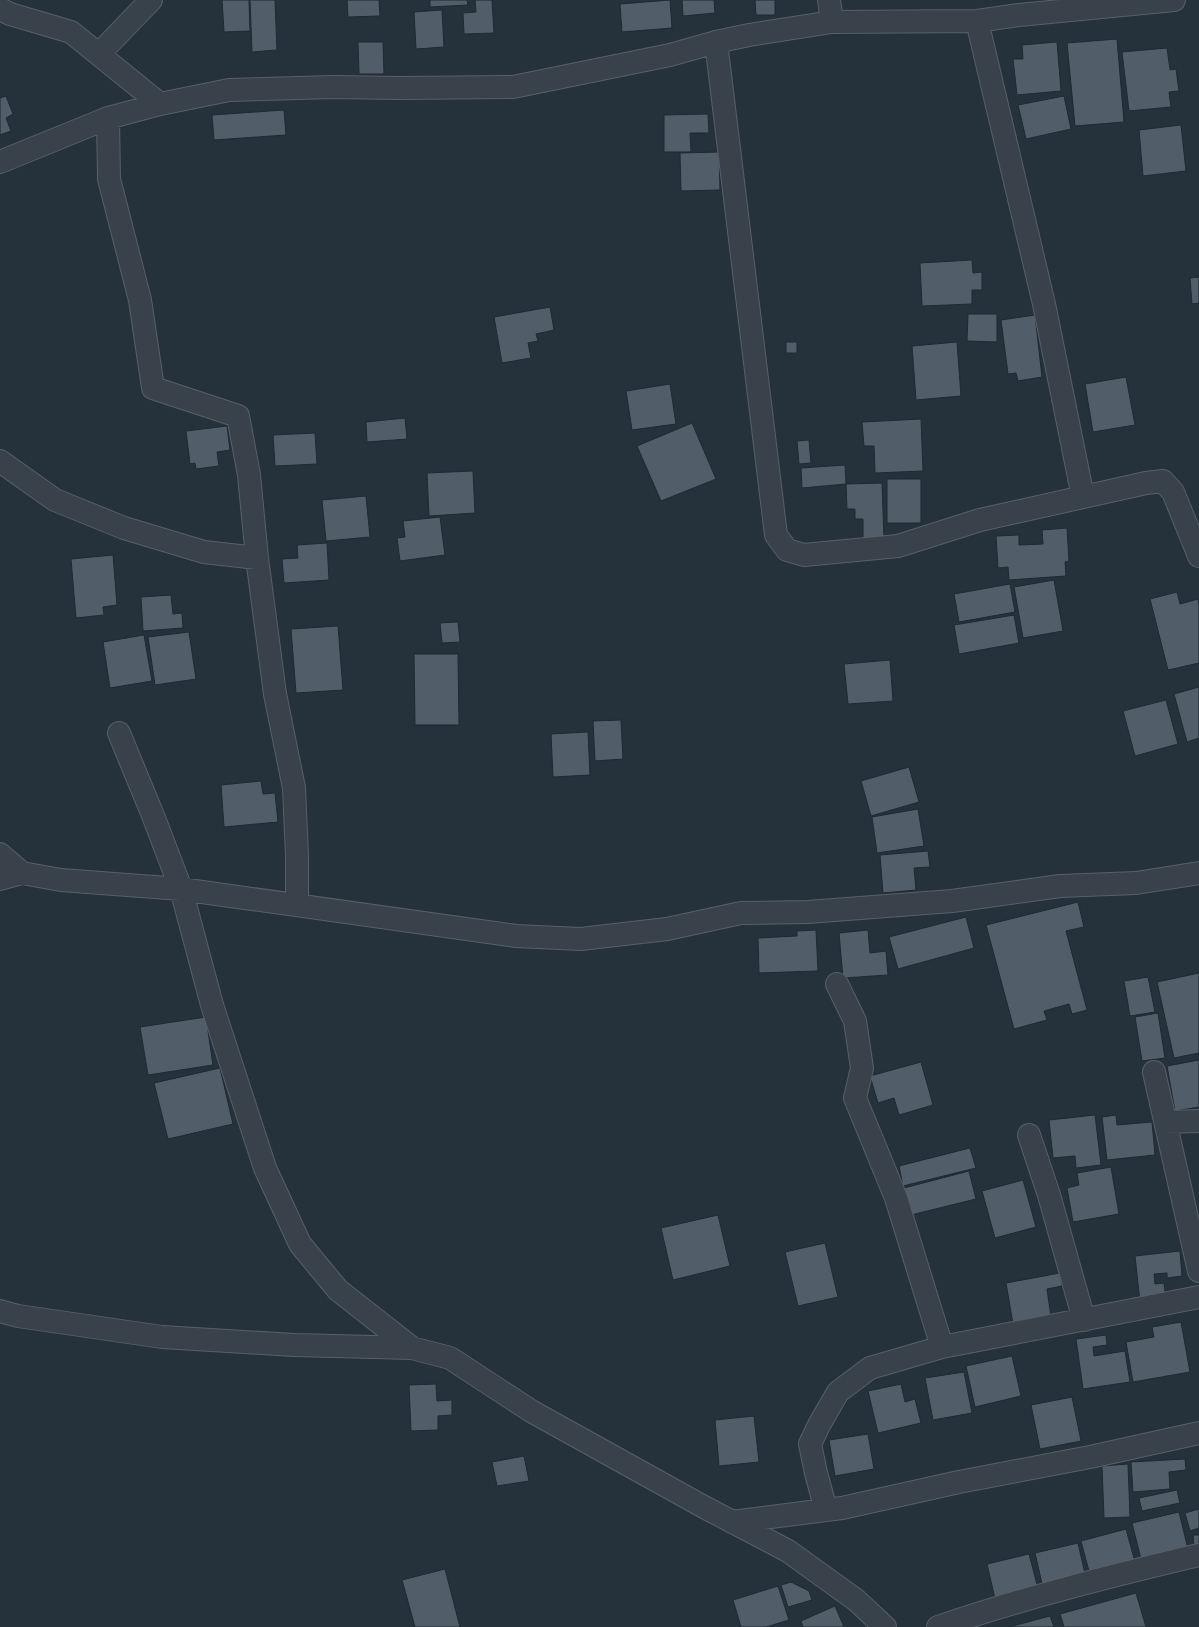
<svg xmlns="http://www.w3.org/2000/svg" width="1199" height="1627" font-family="Signika,sans-serif">
<style>
.building{fill:#515d69;stroke:#202932}
.lines{fill:none;stroke-linecap:round;stroke-linejoin:round}
.minor-casing{stroke:#576069;stroke-width:24}
.minor{stroke:#39424b;stroke-width:22}
</style>
<rect width="100%" height="100%" fill="#25313b"/>
<!-- building -->
<path class="building" d="M222 0H249L250 31 224 32Z
M250 0H275L277 50 252 52Z
M347 0H379L380 16 348 17Z
M430 0H467L468 5 430 7Z
M475 0H492L494 33 464 34 463 13 476 12Z
M670 0 672 28 622 32 620 4Z
M682 0H714L715 13 683 16Z
M755 0H775V15H756Z
M442 10 444 47 416 49 414 12Z
M1117 39 1124 122 1075 126 1067 43Z
M358 42H383L384 74H359Z
M1057 42 1061 91 1017 95 1013 59H1023L1022 45Z
M1167 48 1170 70 1176 69 1179 91 1169 92 1171 107 1129 111 1122 52Z
M6 96 13 114 6 118 11 131 0 135V98Z
M1064 96 1071 129 1026 139 1018 105Z
M284 110 286 135 214 140 212 115Z
M708 114 709 133H690L691 152H664V115Z
M1181 125 1186 171 1143 176 1139 130Z
M719 152 720 190 681 191 680 153Z
M972 260 973 273 982 272V290H972V304L922 306 920 263Z
M1199 277V303L1192 304 1190 278Z
M550 307 554 330 536 334 538 341 528 343 531 358 502 363 494 317Z
M968 314H997V342L967 341Z
M1035 315 1042 377 1018 381 1016 373 1008 374 1001 320Z
M786 342H797V353H786Z
M957 342 961 396 916 400 912 346Z
M1126 377 1135 425 1093 432 1085 384Z
M670 384 676 424 632 430 626 391Z
M405 418 407 439 367 442 366 422Z
M921 419 923 471 875 473 874 446H864L862 422Z
M692 423 716 479 661 501 637 446Z
M227 426 230 450 217 452 219 466 196 469 195 463 190 464 186 431Z
M315 433 317 464 275 466 273 435Z
M809 440 811 463 799 464 797 441Z
M845 465 846 484 802 488 801 468Z
M473 471 475 513 429 516 427 473Z
M887 479H921V523H887Z
M882 483 884 539 863 540V519H855V509H847L846 484Z
M366 496 370 537 326 541 322 500Z
M440 517 445 555 400 561 397 538 405 537 403 521Z
M1067 528 1069 561 1065 562 1066 576 1009 580 1008 567 998 568 996 536 1019 535V545L1043 544 1042 530Z
M327 543 329 580 284 583 282 559 298 558 297 545Z
M113 555 117 605 103 607 104 615 76 618 71 559Z
M1054 580 1063 631 1023 638 1014 587Z
M1010 584 1015 612 959 622 954 594Z
M1177 592 1180 604 1198 599 1199 605V663L1168 670 1150 599Z
M171 595 173 614 182 613 183 628 143 631 141 597Z
M1014 615 1019 643 959 654 954 625Z
M458 622 460 642 442 643 440 623Z
M338 626 343 690 296 693 291 629Z
M189 632 196 679 155 685 148 637Z
M144 635 152 681 110 688 103 642Z
M414 654H458L459 725H415Z
M890 660 893 701 848 704 844 664Z
M1199 687V738L1187 742 1174 694Z
M1166 700 1178 744 1135 756 1123 711Z
M621 720 623 759 595 761 593 721Z
M588 732 590 775 553 777 551 734Z
M909 767 919 802 871 816 861 781Z
M261 781 263 794 275 793 278 822 224 827 221 785Z
M918 809 924 846 877 853 872 817Z
M928 851 930 867 914 868 916 890 883 893 880 855Z
M1078 902 1084 927 1066 931 1087 1010 1072 1014 1069 1004 1044 1011 1047 1020 1014 1029 986 925Z
M966 917 974 948 898 969 889 937Z
M816 930 818 971 759 973 758 938 797 936V931Z
M868 930 870 953 886 951 888 975 843 978 839 933Z
M1199 973V1053L1174 1058 1157 982Z
M1148 977 1155 1012 1130 1016 1124 981Z
M1158 1013 1165 1058 1142 1061 1135 1017Z
M206 1017 213 1065 148 1075 140 1027Z
M1199 1060V1107L1175 1111 1167 1066Z
M921 1062 933 1105 899 1115 894 1098 878 1103 870 1076Z
M220 1068 233 1124 168 1139 154 1083Z
M1095 1115 1101 1165 1076 1168 1075 1156 1053 1158 1049 1120Z
M1116 1115 1117 1125 1152 1122 1155 1155 1107 1160 1102 1117Z
M970 1148 976 1168 903 1186 899 1166Z
M1111 1167 1119 1214 1073 1222 1067 1188 1079 1185 1077 1173Z
M969 1171 976 1199 911 1215 904 1188Z
M1023 1180 1036 1227 995 1238 982 1191Z
M718 1215 730 1266 673 1280 661 1228Z
M825 1243 838 1297 798 1306 785 1252Z
M1180 1251 1182 1276 1167 1278V1273L1154 1274 1155 1284 1164 1283 1166 1299 1140 1302 1135 1256Z
M1060 1273 1062 1286 1047 1289 1051 1317 1013 1324 1006 1283Z
M1181 1322 1190 1372 1133 1382 1126 1342 1154 1337 1152 1327Z
M1106 1335 1107 1345 1093 1347 1094 1356 1125 1351 1130 1382 1083 1389 1076 1339Z
M1012 1356 1021 1396 975 1407 966 1366Z
M964 1372 972 1413 933 1420 925 1378Z
M436 1384 437 1401 452 1400V1415L438 1416V1430L411 1431 409 1385Z
M901 1384 905 1402 915 1399 921 1423 878 1433 868 1391Z
M1072 1397 1081 1441 1040 1449 1031 1405Z
M754 1416 759 1462 719 1466 715 1420Z
M868 1434 874 1469 835 1476 829 1440Z
M524 1456 529 1481 497 1486 492 1462Z
M1185 1459 1186 1470 1169 1472 1170 1489 1133 1492 1131 1462Z
M1128 1464 1130 1517 1104 1518 1102 1466Z
M1177 1490 1180 1503 1142 1511 1139 1498Z
M1199 1509V1528L1190 1531 1185 1513Z
M1179 1512 1188 1549 1141 1559 1132 1523Z
M1126 1529 1135 1562 1090 1575 1081 1541Z
M1193 1535H1199V1546H1194Z
M1078 1543 1086 1578 1043 1588 1035 1553Z
M1029 1554 1039 1592 996 1603 987 1564Z
M445 1569 460 1627H415L402 1580Z
M791 1582 809 1591 812 1600 788 1607 781 1585Z
M778 1586 789 1620 766 1627H741L733 1600Z
M1136 1593 1146 1627H1064L1060 1614Z
M835 1606 844 1627H803L801 1621Z
M1050 1616 1054 1627H1009Z"/>
<g class="lines">
<!-- minor casing -->
<g class="minor-casing">
<path id="minor" d="M829 0 832 22
M0 9 10 14 71 32 160 104
M977 21 1044 304 1083 497
M716 42 776 535 787 550 804 555 898 546 980 520 1146 483 1163 481 1173 492 1199 556
M99 54 151 0
M108 118 109 179 140 300 153 388 238 416 249 475 257 558 275 694 294 788 297 856V905
M0 162 108 118 160 104 229 90 333 87 399 88 513 87 670 55 716 42 749 35 832 22 977 21 1019 15 1174 0
M0 461 55 500 124 528 204 552 257 558
M119 733 154 818 181 889 212 1005 265 1168 300 1244 338 1290 412 1348
M0 854 22 873 61 880 181 889 516 936 581 939 667 929 741 913 808 912 952 901 1060 886 1136 883 1199 873
M0 879 22 873
M837 984 855 1021 862 1068 855 1098 896 1198 942 1347 1199 1297
M1154 1072 1199 1271
M1166 1122 1199 1121
M1029 1135 1049 1195 1084 1320
M0 1311 18 1316 162 1337 294 1345 412 1348 450 1358 531 1411 704 1507 788 1551 856 1600 885 1627
M826 1510 816 1473 810 1444 819 1425 838 1392 870 1368 942 1347
M732 1522 842 1508 959 1482 1090 1457 1199 1433
M938 1627C1023 1598 1111 1576 1199 1555"/>
</g>
<!-- minor -->
<use href="#minor" class="minor"/>
</g>
</svg>
